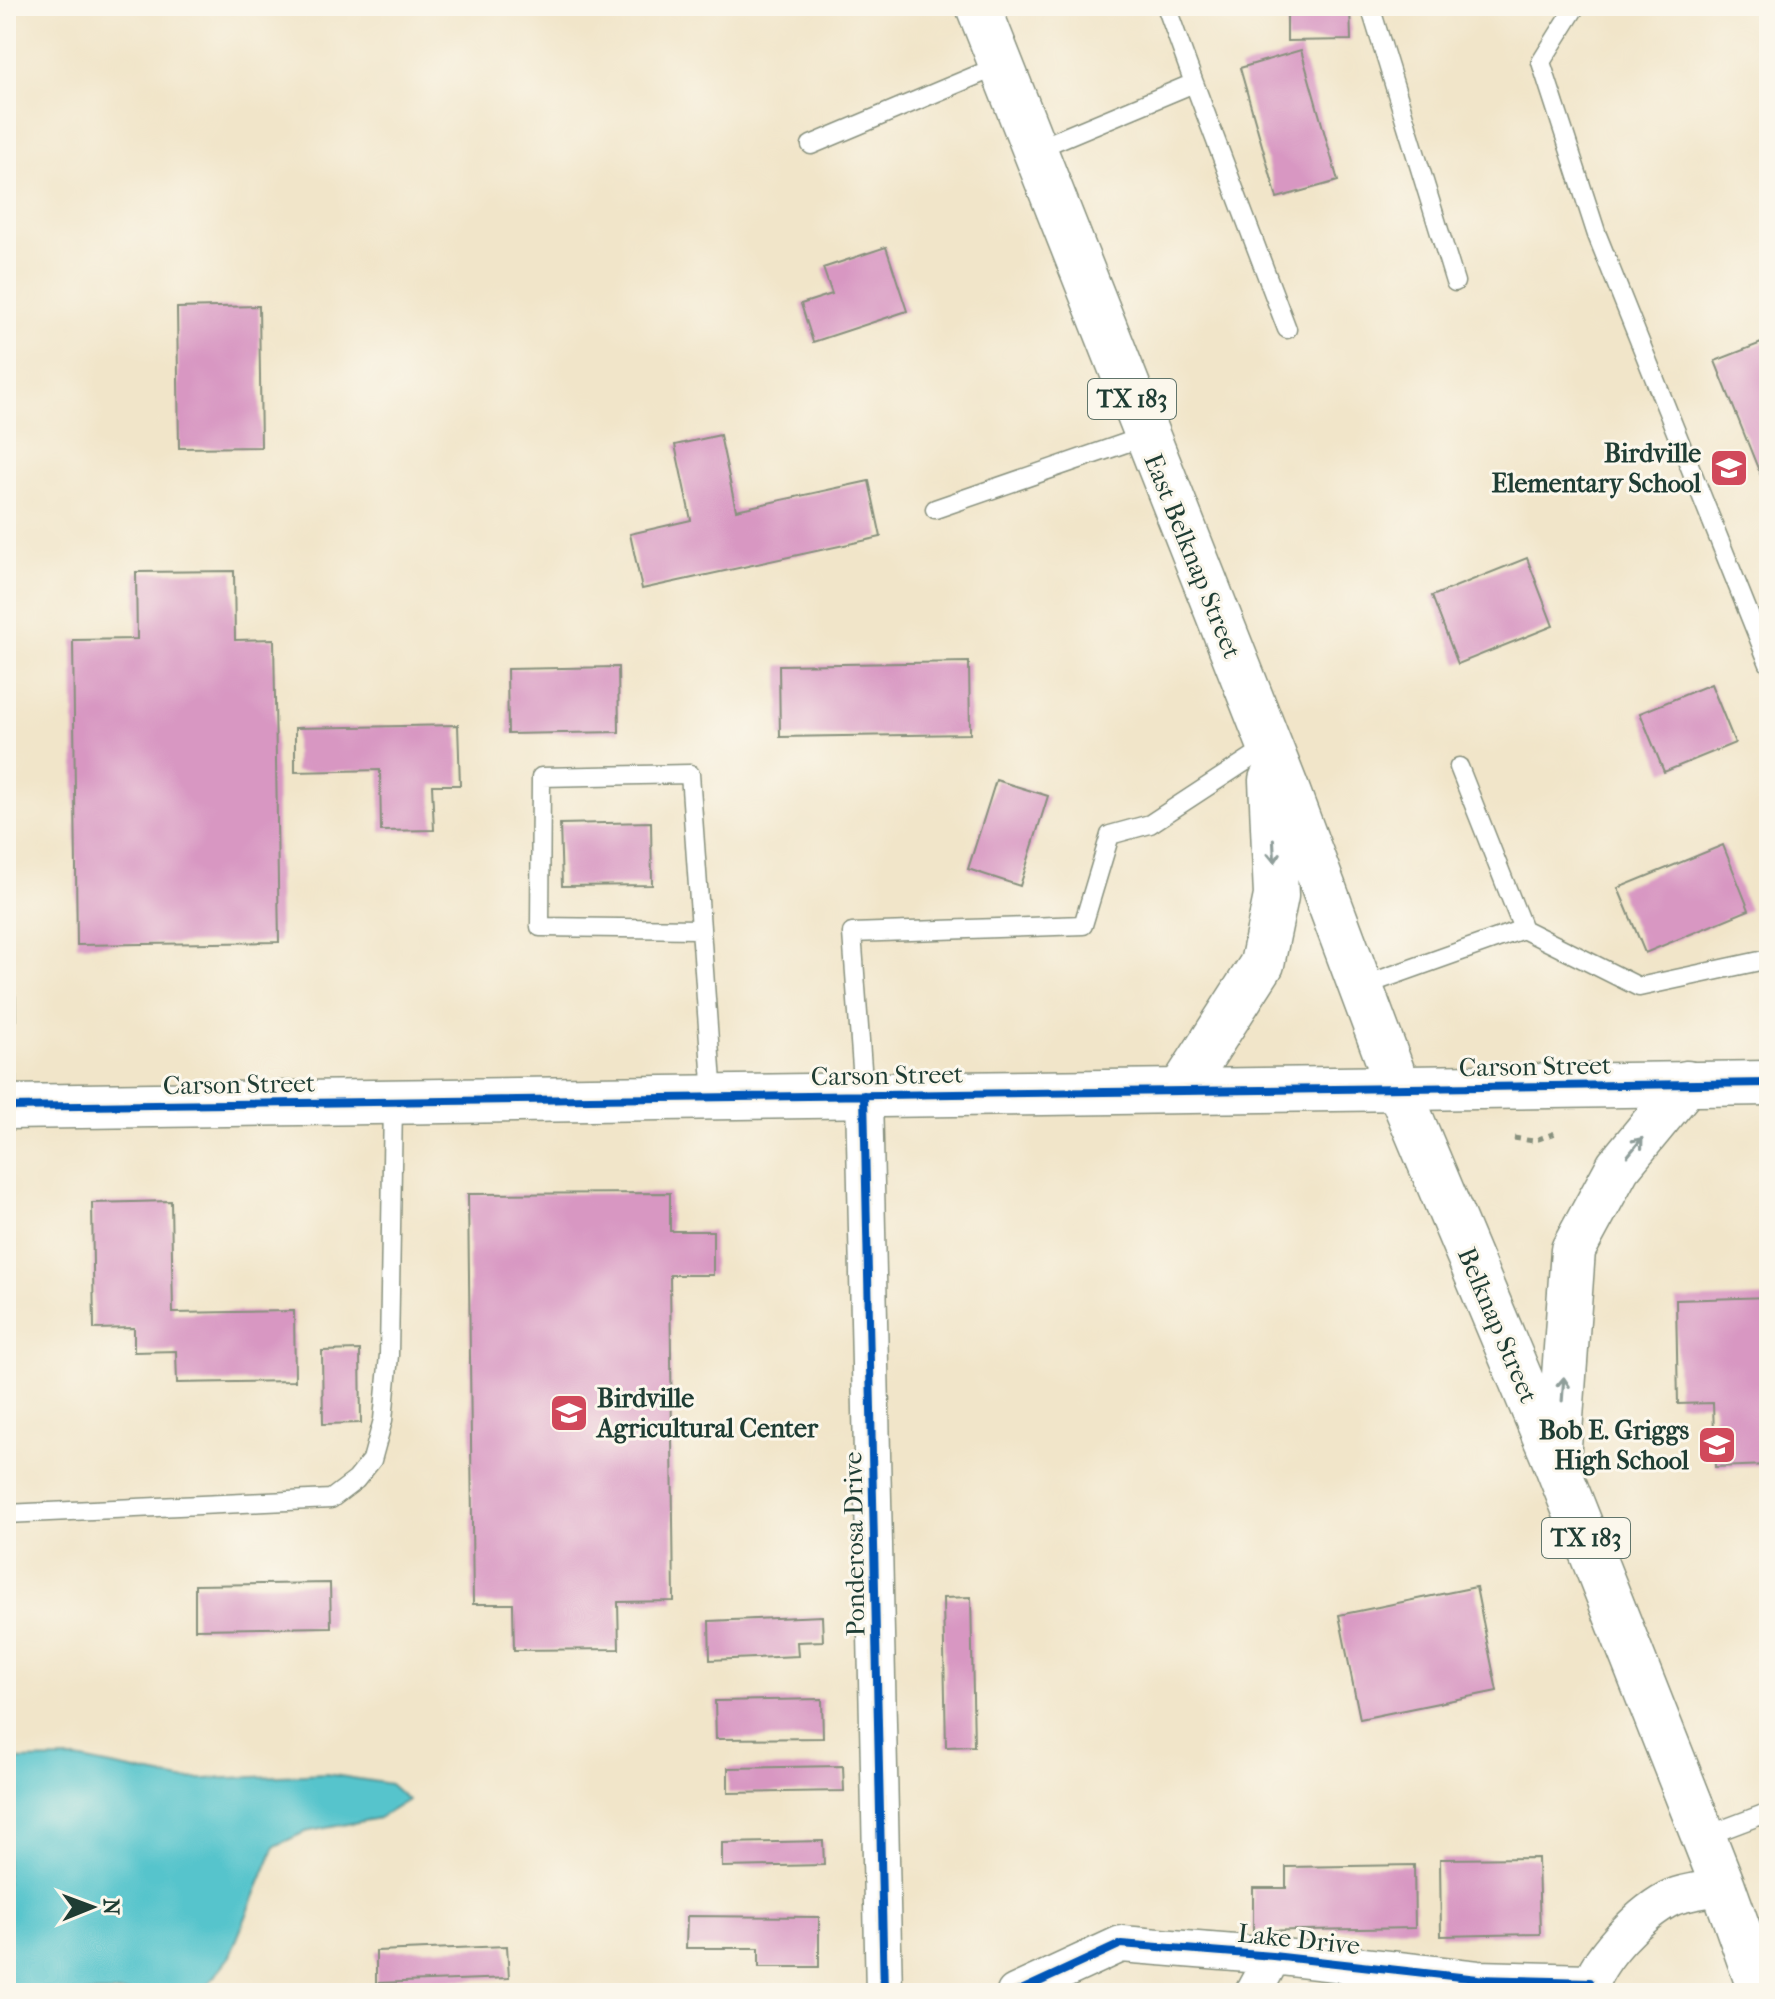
<svg xmlns="http://www.w3.org/2000/svg" width="1775" height="1999" font-family="'IM FELL French Canon',serif">
<style>
.water{fill:#57c4cc;stroke:#3b8080;stroke-width:2}
.building{fill:#d897c2}
.lines{fill:none;stroke-linecap:round;stroke-linejoin:round}
.service-casing{stroke:#88917e;stroke-width:21}
.minor-casing{stroke:#88917e;stroke-width:39}
.tertiary-casing{stroke:#88917e;stroke-width:47}
.primary-casing{stroke:#88917e;stroke-width:47}
.path{stroke:#88917e;stroke-width:5;stroke-dasharray:6 6;stroke-linecap:butt}
.service{stroke:#fff;stroke-width:18}
.minor{stroke:#fff;stroke-width:36}
.tertiary{stroke:#fff;stroke-width:44}
.primary{stroke:#fff;stroke-width:44}
.cycleway-casing{stroke:#fbf7ec;stroke-width:13}
.cycleway{stroke:#0057b8;stroke-width:8}
.oneway{stroke:#8f9e9a}
.labels{text-anchor:middle;stroke-width:6;stroke-linejoin:round;paint-order:stroke}
.shield{fill:#fbf7ec;stroke:#61756b;stroke-width:2}
.shield-label{font-size:24px;font-weight:bold;fill:#1f3d34}
.poi-label{font-size:26px;font-weight:bold;fill:#1f3d34;stroke:#fbf7ec;text-anchor:end}
.street-label{font-size:26px;fill:#1f3d34;stroke:#fbf7ec}
</style>
<rect width="100%" height="100%" fill="#fbf7ec"/>
<filter id="ink" filterUnits="userSpaceOnUse"><feTurbulence type="fractalNoise" baseFrequency=".0125" numOctaves="2"/><feDisplacementMap in="SourceGraphic" scale="16" xChannelSelector="R" yChannelSelector="G"/><feConvolveMatrix kernelMatrix="1 2 1 2 8 2 1 2 1" color-interpolation-filters="sRGB"/></filter>
<filter id="wash" filterUnits="userSpaceOnUse"><feTurbulence type="fractalNoise" baseFrequency=".006" numOctaves="4" result="noise"/><feDisplacementMap in="SourceGraphic" scale="32" xChannelSelector="R" yChannelSelector="G"/><feGaussianBlur stdDeviation="1.8" result="paint"/><feColorMatrix in="noise" values="0 0 0 0 0 0 0 0 0 0 0 0 0 0 0 0 0 1.4 0 .05"/><feComposite in="paint" operator="in"/></filter>
<g filter="url(#wash)">
<rect width="100%" height="100%" fill="#f1e5c9"/>
<!-- water -->
<path class="water" d="M77 1759 181 1780 327 1774 390 1784 408 1800 379 1818 305 1832 275 1846 230 1956 201 1993H6V1760Z"/>
<g id="blocks">
<!-- building -->
<path class="building" d="M1287 6H1350L1351 40 1287 41Z
M1301 50 1338 181 1277 198 1240 68Z
M886 247 907 311 813 342 801 304 832 294 823 268Z
M259 306 261 447 179 448 177 308Z
M1769 340V496L1715 361Z
M720 435 736 510 869 481 881 537 642 589 630 534 691 520 675 445Z
M1527 558 1553 626 1458 664 1432 596Z
M234 571 235 640 274 639 279 942 77 945 73 640 137 639 136 572Z
M969 662 970 734 780 737 779 665Z
M618 667 619 732 508 734 507 669Z
M1711 684 1735 743 1664 772 1640 713Z
M458 725 460 785H432L434 830 381 831 380 770 295 772V728Z
M996 780 1048 796 1020 886 968 869Z
M651 822 652 885 562 886 560 824Z
M1723 845 1749 910 1645 953 1618 888Z
M670 1193V1231H713V1275H670L674 1601 618 1602 619 1649 514 1650 513 1604H473L468 1194Z
M171 1201 173 1313 294 1311 295 1381 177 1383 176 1351 134 1352V1328L94 1329 92 1203Z
M1769 1297V1465L1715 1467 1713 1403 1678 1404 1676 1300Z
M360 1350 361 1423 323 1424 322 1351Z
M330 1583 331 1627 195 1629V1585Z
M1476 1587 1497 1691 1360 1719 1339 1615Z
M971 1597 974 1746 946 1747 943 1598Z
M822 1616 823 1641 797 1642 798 1656 710 1660 709 1621Z
M822 1699 823 1738 716 1739 715 1701Z
M843 1766 844 1791 728 1793V1768Z
M823 1841 824 1865 722 1867V1843Z
M1538 1858 1540 1934 1441 1936 1440 1859Z
M1414 1865 1415 1928 1253 1931V1888H1286V1867Z
M687 1916 819 1917V1967H759V1948H686Z
M507 1946 509 1978 376 1983V1951Z"/>
</g>
</g>
<g filter="url(#ink)">
<use href="#blocks" fill-opacity="0" stroke="#88917e" stroke-width="2"/>
<g class="lines">
<!-- service casing -->
<g class="service-casing">
<path id="service" d="M1166 6 1194 83
M1370 6 1455 282
M1576 6 1541 62 1597 235 1769 664
M811 145 1001 65
M1034 150 1194 83 1287 329
M935 509 1146 436
M1459 767 1523 929 1639 987 1769 959
M699 929 540 927 541 777 690 774 713 1097
M1360 987 1523 929
M6 997 7 1107
M864 1095 852 933 1083 925 1110 835 1150 824 1269 746
M6 1514 331 1499 356 1480 372 1460 383 1420 389 1355 393 1102
M1703 1837 1769 1812"/>
</g>
<!-- minor casing -->
<g class="minor-casing">
<path id="minor" d="M864 1095 884 1993
M1015 1993 1121 1944 1273 1956 1478 1979 1590 1982
M1253 1993 1273 1956
M1588 1993C1593 1961 1643 1910 1673 1897 1688 1891 1707 1890 1723 1886"/>
</g>
<!-- tertiary casing -->
<g class="tertiary-casing">
<path id="tertiary" d="M6 1107 1769 1083"/>
</g>
<!-- primary casing -->
<g class="primary-casing">
<path id="primary" d="M978 6 1288 792 1398 1087 1557 1466 1723 1886 1761 1993
M1181 1090 1262 964 1276 896 1271 780
M1558 1460 1573 1250 1618 1167 1687 1083"/>
</g>
<!-- path -->
<path class="path" d="M1514 1138 1533 1141 1558 1132"/>
<!-- service -->
<use href="#service" class="service"/>
<!-- minor -->
<use href="#minor" class="minor"/>
<!-- tertiary -->
<use href="#tertiary" class="tertiary"/>
<!-- primary -->
<use href="#primary" class="primary"/>
<!-- cycleway casing -->
<g class="cycleway-casing">
<path id="cycleway" d="M864 1095 884 1993
M6 1107 1769 1083
M1015 1993 1121 1944 1273 1956 1478 1979 1590 1982"/>
</g>
<!-- cycleway -->
<use href="#cycleway" class="cycleway"/>
</g>
<!-- one-way arrows -->
<defs><path id="oneway-shaft" d="M-6 0H5M1.5-3L5.5 0L1.5 3" fill="none" stroke-width="1.6" stroke-linecap="round" stroke-linejoin="round" transform="scale(2)"/></defs>
<g class="oneway">
<use href="#oneway-shaft" transform="translate(1274 851) rotate(87)"/>
<use href="#oneway-shaft" transform="translate(1635 1147) rotate(-51)"/>
<use href="#oneway-shaft" transform="translate(1563 1389) rotate(-86)"/>
</g>
</g>
<!-- icons -->
<defs>
<g id="school-square" transform="scale(2)"><rect x="-9" y="-9" width="18" height="18" rx="4" fill="#d1495b" stroke="#fbf7ec"/><path d="M0-5L7-2L0 1L-7-2ZM-4 1L0 2.5L4 1V4Q0 6-4 4Z" fill="#fff"/></g>
</defs>
<g fill-rule="evenodd">
<use href="#school-square" x="1729" y="468"/>
<use href="#school-square" x="569" y="1413"/>
<use href="#school-square" x="1717" y="1445"/>
</g>
<g class="labels">
<!-- shield labels -->
<g class="shield">
<rect x="1088" y="379" width="88" height="40" rx="6"/>
<rect x="1542" y="1518" width="88" height="40" rx="6"/>
</g>
<g class="shield-label">
<text x="1132" y="407">TX 183</text>
<text x="1586" y="1546">TX 183</text>
</g>
<!-- poi labels -->
<g class="poi-label">
<text x="1701" y="462">Birdville<tspan x="1701" dy="30">Elementary School</tspan></text>
<text x="597" y="1407" text-anchor="start">Birdville<tspan x="597" dy="30">Agricultural Center</tspan></text>
<text x="1689" y="1439">Bob E. Griggs<tspan x="1689" dy="30">High School</tspan></text>
</g>
<!-- street labels -->
<g class="street-label">
<text transform="translate(1193 556) rotate(68)" y="9">East Belknap Street</text>
<text transform="translate(1535 1066) rotate(-1)" y="9">Carson Street</text>
<text transform="translate(887 1075) rotate(-1)" y="9">Carson Street</text>
<text transform="translate(239 1084) rotate(-1)" y="9">Carson Street</text>
<text transform="translate(1498 1325) rotate(67)" y="9">Belknap Street</text>
<text transform="translate(854 1544) rotate(-91)" y="9">Ponderosa Drive</text>
<text transform="translate(1299 1939) rotate(6)" y="9">Lake Drive</text>
</g>
</g>
<!-- margin -->
<rect width="1775" height="1999" fill="none" stroke="#fbf7ec" stroke-width="32"/>
<!-- north arrow -->
<g transform="translate(92 1907) rotate(89)" stroke="#fbf7ec" stroke-width="6" paint-order="stroke">
<path d="M0-6L14 30L0 20L-14 30Z" fill="#1f3d34"/>
<text y="-12" font-size="22" font-weight="bold" text-anchor="middle" fill="#1f3d34">N</text>
</g>
</svg>
